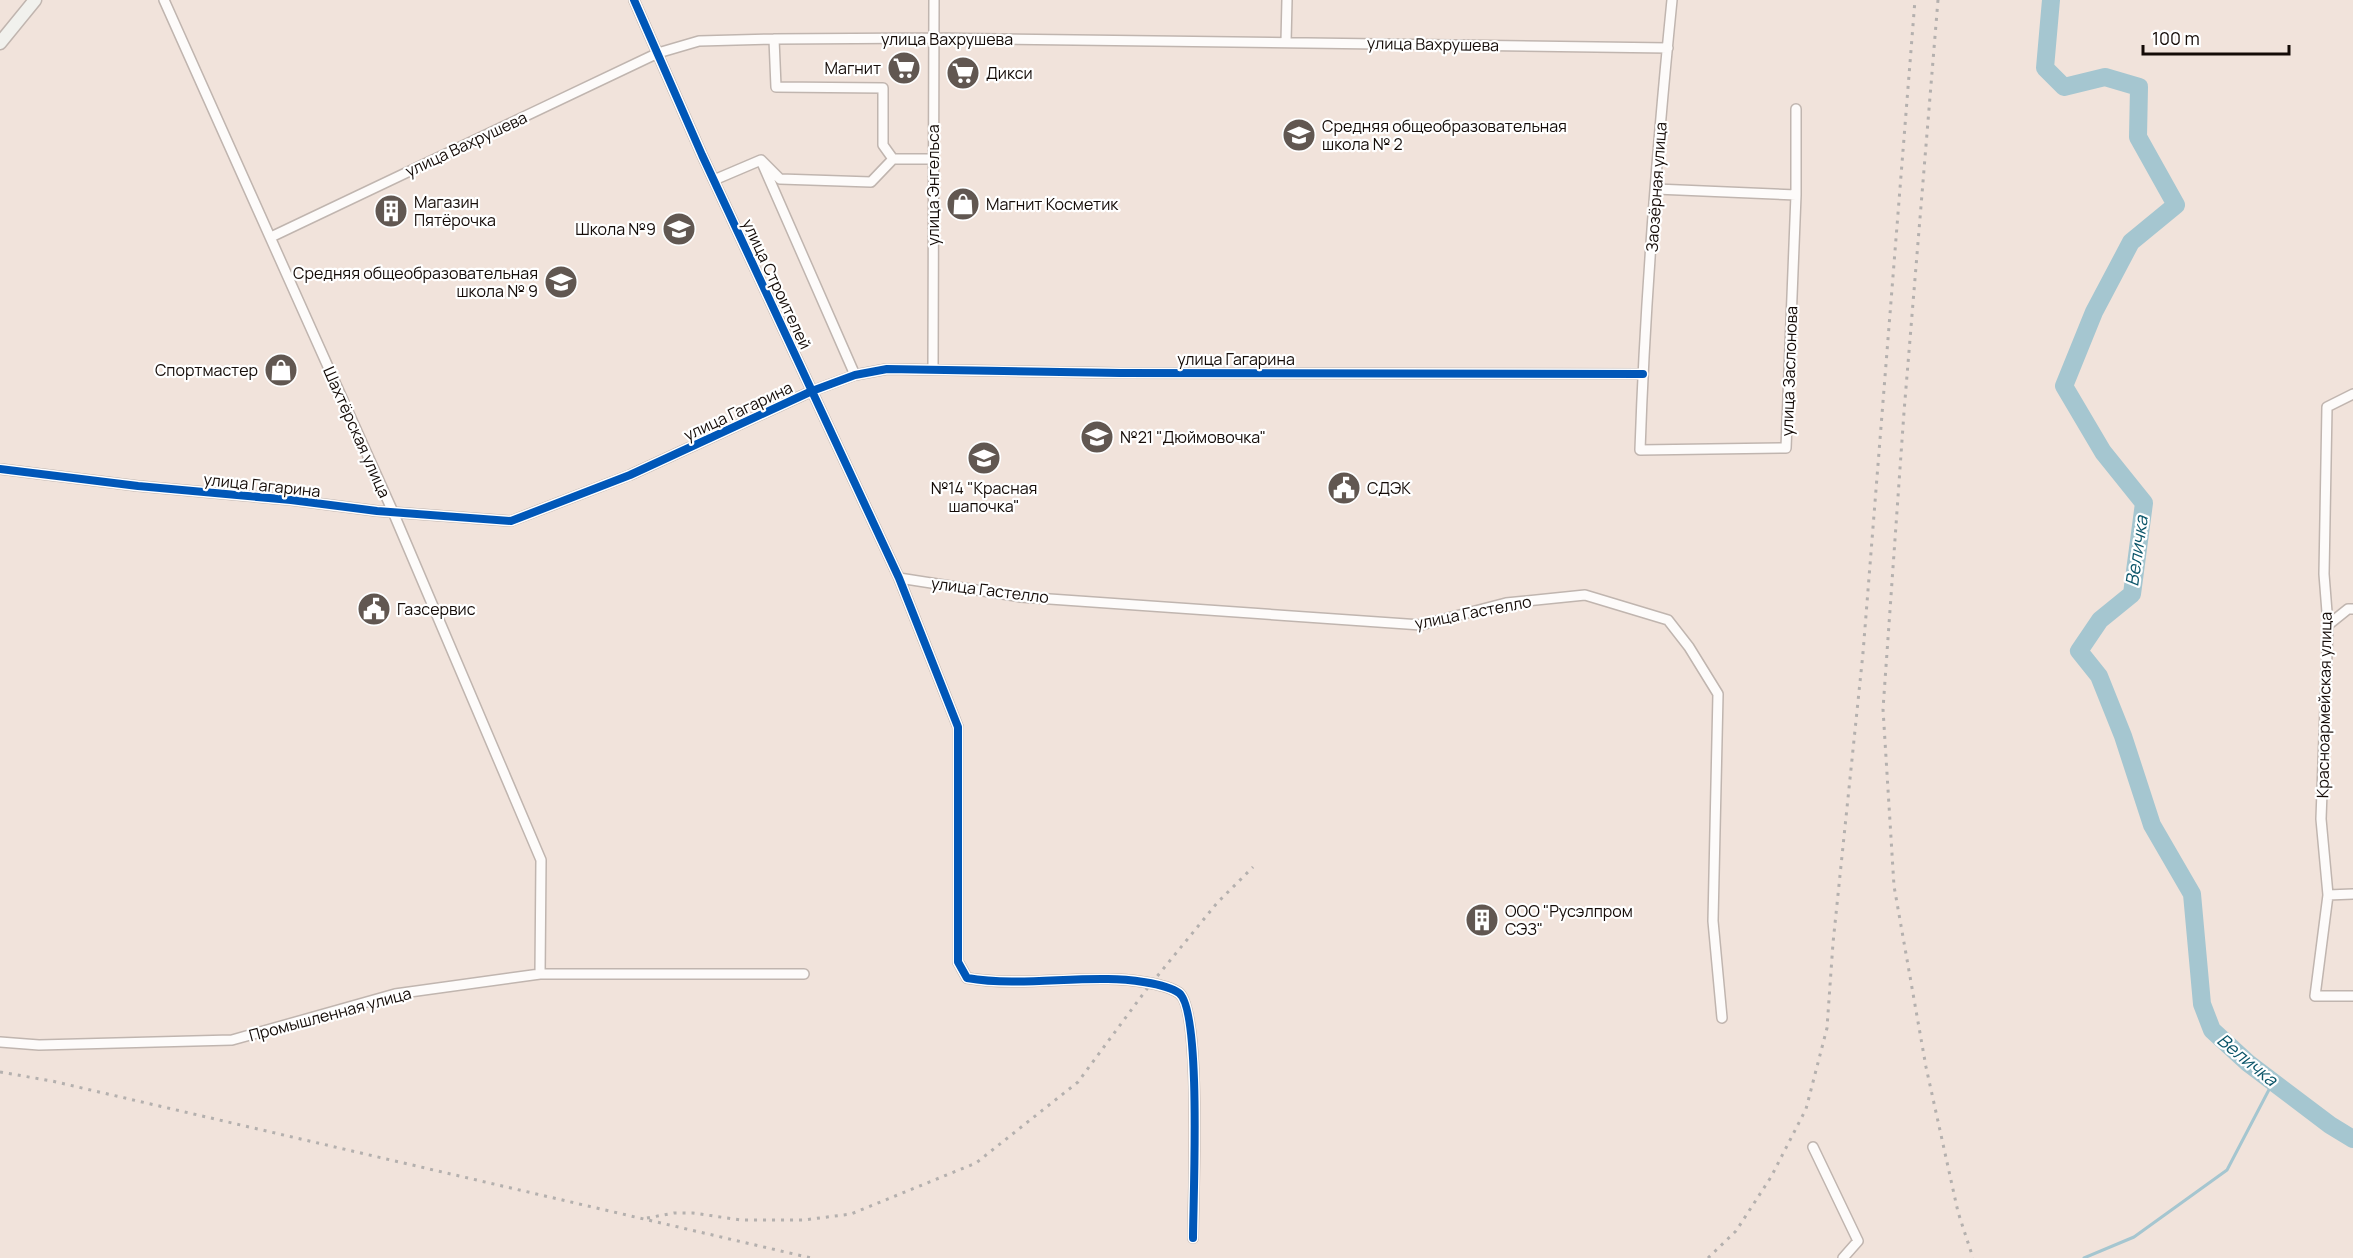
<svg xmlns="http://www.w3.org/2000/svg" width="2353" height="1258" font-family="Manrope,sans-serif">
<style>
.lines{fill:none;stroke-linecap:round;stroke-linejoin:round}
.stream{stroke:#a5c6d0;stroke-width:3}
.river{stroke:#a5c6d0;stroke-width:18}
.street-casing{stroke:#c0b5af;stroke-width:12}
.secondary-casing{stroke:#c0b5af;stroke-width:15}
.street{stroke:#fdfbfa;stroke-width:9}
.secondary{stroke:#f1f1ed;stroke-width:12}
.rail{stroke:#b4b0ae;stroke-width:3;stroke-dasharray:3 6;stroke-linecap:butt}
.cycleway-casing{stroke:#fff;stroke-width:11}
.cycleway{stroke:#0057b8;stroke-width:8}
.labels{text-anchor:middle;stroke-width:4.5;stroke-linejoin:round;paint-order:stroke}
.street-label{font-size:16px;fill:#140b07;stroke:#fff}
.poi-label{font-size:16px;fill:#140b07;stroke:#fff;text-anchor:start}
.water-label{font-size:18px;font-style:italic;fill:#0b5569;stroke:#fff}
</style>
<rect width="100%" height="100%" fill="#f1e3db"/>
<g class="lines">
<!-- stream -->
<path class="stream" d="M2084 1258 2134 1237 2227 1170 2273 1082"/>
<!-- river -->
<path class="river" d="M2051 0 2045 68 2064 87 2105 77 2139 87 2138 137 2176 205 2131 242 2094 312 2064 386 2103 452 2144 503 2132 594 2100 620 2079 651 2099 676 2123 736 2152 825 2192 894 2202 1004 2212 1030 2248 1063 2330 1125 2353 1139"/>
<!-- street casing -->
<g class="street-casing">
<path id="street" d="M164 0 393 512 541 860 540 974
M634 0 702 155 899 578 958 727V962L967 978C1013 986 1061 978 1108 979 1126 979 1165 983 1179 993 1202 1010 1193 1201 1193 1238
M1672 0C1657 150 1645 300 1640 450L1786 448 1796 195V109
M774 39 776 87 883 88V145L893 159
M1286 42 1287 0
M763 165 855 375
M714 180 761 160 780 179 871 182 893 159H933
M1656 189 1796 195
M271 237 658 53 699 41 774 39 933 38 1668 48
M933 370 934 0
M2353 394 2327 407 2324 574 2328 625 2321 819 2328 895 2315 996H2353
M0 469 138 486 291 500 377 511 511 521 630 475 812 391 855 375 887 369 1120 373 1643 374
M899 578 1021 597 1421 625 1506 603 1585 595 1668 620 1689 647 1718 694 1713 921 1722 1018
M2328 625 2348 609H2353
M2328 895 2353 894
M0 1042 39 1045 232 1040 395 994 540 974H804
M1813 1147 1858 1241 1843 1258"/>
</g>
<!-- secondary casing -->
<g class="secondary-casing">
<path id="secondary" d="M0 43 35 0"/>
</g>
<!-- street -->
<use href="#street" class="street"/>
<!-- secondary -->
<use href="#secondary" class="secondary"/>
<!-- rail -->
<path class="rail" d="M1938 0 1904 412 1883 709 1894 886 1926 1067 1958 1212 1973 1258
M0 1072 52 1081 811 1258
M647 1218 674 1213H693L741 1220H804L851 1214 976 1163 1078 1082 1146 990 1217 903 1253 867
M1708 1258 1736 1231 1771 1177 1806 1109 1827 1028 1833 943 1863 653 1915 0"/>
<!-- cycleway casing -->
<g class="cycleway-casing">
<path id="cycleway" d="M634 0 702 155 899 578 958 727V962L967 978C1013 986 1061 978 1108 979 1126 979 1165 983 1179 993 1202 1010 1193 1201 1193 1238
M0 469 138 486 291 500 377 511 511 521 630 475 812 391 855 375 887 369 1120 373 1643 374"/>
</g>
<!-- cycleway -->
<use href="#cycleway" class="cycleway"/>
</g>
<!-- icons -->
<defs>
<g id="supermarket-disc" transform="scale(1.725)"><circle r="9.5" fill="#615751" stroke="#fff"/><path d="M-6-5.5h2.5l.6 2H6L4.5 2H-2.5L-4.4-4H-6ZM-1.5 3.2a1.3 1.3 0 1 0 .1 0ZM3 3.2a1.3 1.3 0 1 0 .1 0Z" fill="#fff"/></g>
<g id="school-disc" transform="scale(1.725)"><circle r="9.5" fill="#615751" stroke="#fff"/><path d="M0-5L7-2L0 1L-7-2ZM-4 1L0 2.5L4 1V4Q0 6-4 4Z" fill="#fff"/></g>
<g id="shop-disc" transform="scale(1.725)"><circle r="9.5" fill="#615751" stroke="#fff"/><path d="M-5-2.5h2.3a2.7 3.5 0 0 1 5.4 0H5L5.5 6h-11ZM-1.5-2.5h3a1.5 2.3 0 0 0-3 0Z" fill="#fff"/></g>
<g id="building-disc" transform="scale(1.725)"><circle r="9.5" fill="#615751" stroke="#fff"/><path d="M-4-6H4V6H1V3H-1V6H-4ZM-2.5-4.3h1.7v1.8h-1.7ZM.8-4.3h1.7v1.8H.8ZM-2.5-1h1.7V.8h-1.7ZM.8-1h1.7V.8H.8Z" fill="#fff"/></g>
<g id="civic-disc" transform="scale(1.725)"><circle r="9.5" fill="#615751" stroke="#fff"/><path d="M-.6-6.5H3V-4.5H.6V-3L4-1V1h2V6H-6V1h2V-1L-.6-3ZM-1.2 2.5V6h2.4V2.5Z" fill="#fff"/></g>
</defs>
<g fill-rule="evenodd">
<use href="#supermarket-disc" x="904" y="68"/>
<use href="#supermarket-disc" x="963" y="73"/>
<use href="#school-disc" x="1299" y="135"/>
<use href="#shop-disc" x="963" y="204"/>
<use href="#building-disc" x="391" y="211"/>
<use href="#school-disc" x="679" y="229"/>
<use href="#school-disc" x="561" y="282"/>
<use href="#shop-disc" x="281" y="370"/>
<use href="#school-disc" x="1097" y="437"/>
<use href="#school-disc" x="984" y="458"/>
<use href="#civic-disc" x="1344" y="488"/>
<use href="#civic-disc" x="374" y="609"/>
<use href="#building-disc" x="1482" y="920"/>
</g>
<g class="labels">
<!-- street labels -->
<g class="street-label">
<text x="947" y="45">улица Вахрушева</text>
<text transform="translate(1433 44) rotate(1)" y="6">улица Вахрушева</text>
<text transform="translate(466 144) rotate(-25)" y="6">улица Вахрушева</text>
<text transform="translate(933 185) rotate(-90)" y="6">улица Энгельса</text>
<text transform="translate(1656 187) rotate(-86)" y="6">Заозёрная улица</text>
<text transform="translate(777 284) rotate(65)" y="6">улица Строителей</text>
<text x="1236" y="365">улица Гагарина</text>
<text transform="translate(1789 371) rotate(-88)" y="6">улица Заслонова</text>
<text transform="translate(738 411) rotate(-25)" y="6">улица Гагарина</text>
<text transform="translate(357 432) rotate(66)" y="6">Шахтёрская улица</text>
<text transform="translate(262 485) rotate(6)" y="6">улица Гагарина</text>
<text transform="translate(990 590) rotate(7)" y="6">улица Гастелло</text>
<text transform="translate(1473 612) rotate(-11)" y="6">улица Гастелло</text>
<text transform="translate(2324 705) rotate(-89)" y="6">Красноармейская улица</text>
<text transform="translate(330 1014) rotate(-15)" y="6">Промышленная улица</text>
</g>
<!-- poi labels -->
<g class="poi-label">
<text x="881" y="74" text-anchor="end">Магнит</text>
<text x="986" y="79">Дикси</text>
<text x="1322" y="132">Средняя общеобразовательная<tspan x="1322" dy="18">школа № 2</tspan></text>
<text x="414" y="208">Магазин<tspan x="414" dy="18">Пятёрочка</tspan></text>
<text x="986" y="210">Магнит Косметик</text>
<text x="656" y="235" text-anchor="end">Школа №9</text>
<text x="538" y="279" text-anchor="end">Средняя общеобразовательная<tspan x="538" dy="18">школа № 9</tspan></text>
<text x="258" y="376" text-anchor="end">Спортмастер</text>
<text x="1120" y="443">№21 "Дюймовочка"</text>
<text x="984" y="494" text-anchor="middle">№14 "Красная<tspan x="984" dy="18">шапочка"</tspan></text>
<text x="1367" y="494">СДЭК</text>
<text x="397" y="615">Газсервис</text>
<text x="1505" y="917">ООО "Русэлпром<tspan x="1505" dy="18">СЭЗ"</tspan></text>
</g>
<!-- water labels -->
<g class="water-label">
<text transform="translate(2137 551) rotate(-82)" y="6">Величка</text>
<text transform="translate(2247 1060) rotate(39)" y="6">Величка</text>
</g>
</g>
<!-- scale -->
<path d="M2143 45v9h146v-9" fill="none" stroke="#140b07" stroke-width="3"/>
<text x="2152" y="45" font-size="18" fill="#140b07" stroke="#ffffff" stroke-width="4.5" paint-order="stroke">100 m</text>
</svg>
